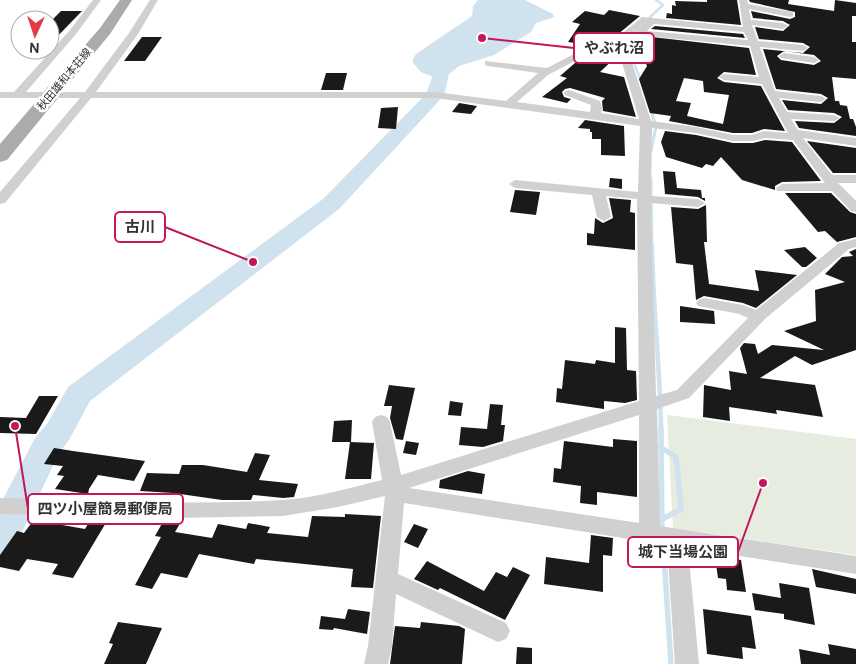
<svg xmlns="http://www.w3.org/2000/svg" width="856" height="664" font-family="'DM Sans','Noto Sans JP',sans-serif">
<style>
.green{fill:#e6ecdf}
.water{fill:#cfe2ee}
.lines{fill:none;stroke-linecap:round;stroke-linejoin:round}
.stream-far3{stroke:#cfe2ee;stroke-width:2.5}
.stream-far2{stroke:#cfe2ee;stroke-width:3}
.stream-far1{stroke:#cfe2ee;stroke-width:4.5}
.stream{stroke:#cfe2ee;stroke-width:5.5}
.river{fill:#cfe2ee;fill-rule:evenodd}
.building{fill:#1a1a1a;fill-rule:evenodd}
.street{fill:#d0d0d0;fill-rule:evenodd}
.primary{fill:#ababab;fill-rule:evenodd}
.primary-bridge{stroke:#ababab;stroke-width:15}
.labels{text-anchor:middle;stroke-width:5;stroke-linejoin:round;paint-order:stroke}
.far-street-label{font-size:11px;fill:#333;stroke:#fff}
.leader{fill:none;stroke:#c2185b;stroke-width:2}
.callout-dot{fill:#c2185b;stroke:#fff;stroke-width:2}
.callout{fill:#fff;stroke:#c2185b;stroke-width:2}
.callout-label{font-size:15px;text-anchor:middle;font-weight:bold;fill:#333}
</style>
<rect width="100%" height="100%" fill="#fff"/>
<!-- green -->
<path class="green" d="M667 415 856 439V555L673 528Z"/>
<!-- water -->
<path class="water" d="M478 0H525L553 14 554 17 536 23 531 32 494 55 459 66 449 74 436 78 421 72 413 63V59L416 54 472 16 473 6Z"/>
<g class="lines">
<!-- stream-far3 -->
<path class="stream-far3" d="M646 21 663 5 656 0
M639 28 625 40 641 81"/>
<!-- stream-far2 -->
<path class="stream-far2" d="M651 110 656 127 651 151
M651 178 652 247"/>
<!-- stream-far1 -->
<path class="stream-far1" d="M652 246C653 307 660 367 661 428"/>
<!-- stream -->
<path class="stream" d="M661 427 662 530
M660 447 676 457 681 509 661 520
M663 541 671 664"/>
<!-- river -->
<path class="river" d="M464 45 470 47 472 50 449 74 445 92 438 102 339 209 90 401 69 440 59 453 13 551 0 555V505L35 438 47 424 68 387 323 199 426 94 435 69 458 47Z"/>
</g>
<!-- building -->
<path class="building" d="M707 0H737L741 25 666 18 667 13 672 14V5L676 6 675 1 707 2Z
M749 0H789L788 4 834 11 835 0 856 3V16H852V42H856V79L832 77 835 101H839L840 105 847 106 850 119H853L856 127V136L799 128 795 121 834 123 842 117 834 113 788 110 782 100 821 104 828 98 821 94 776 89 763 49 803 53 810 47 803 43 759 39 755 27 783 31 790 25 783 21 753 18 751 11 790 19 795 17V12L750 2ZM784 51 814 55 821 61 814 65 781 60 777 56Z
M609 10 640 16 617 35 588 45 568 42 580 24 572 22 585 11 604 15Z
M61 11H82L50 44V22Z
M655 26 743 34 745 38 651 29Z
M634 35 749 48 756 75 724 72 717 78 724 82 761 86 785 131 764 129 752 133H733L669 121 671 116 650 113 639 79 647 66 635 37 628 44 627 42ZM684 78 703 81 704 92 729 95 723 124 687 116 691 103 676 101Z
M142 37H162L145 61H124Z
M615 45 618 55 600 72 624 77 636 117 603 111 602 101 605 98 570 88 565 89 562 92 564 97 571 99 567 103 542 97 567 78 560 76 575 63 602 49Z
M326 73H347L343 90H321Z
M459 103 477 106 471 114 452 112Z
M398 107 396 129 378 128 381 108Z
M585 120 624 126 625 156 601 155V139H592V132H590V129L578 128Z
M665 131 696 135 733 143H753L765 140 792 142 821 181 782 182 775 186V190L742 180 721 157 713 166 706 164 702 168 666 157 661 142Z
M807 141 856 148V173H833Z
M663 171 675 172 677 188 701 190 702 198H705V201L698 197 665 194Z
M610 178 622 179V189L609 187Z
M515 190 540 192 536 215 510 212Z
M785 193H831L850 212 856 214V237L837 242 825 231 818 232Z
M609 198 631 200 630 212 635 213V250L587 245V233L594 234 595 218 603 223 613 218Z
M706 205 707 242H704L709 284 759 291 755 270 797 275 756 308 743 303 704 296 696 300 693 265 676 263 671 207 698 209Z
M805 247 817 258 806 267H802L784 250Z
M856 249V350L812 365 795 356 760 378 815 385 823 417 776 410 777 414 729 407 730 421 703 417 704 385 731 390 729 371 747 374 740 348 744 343 755 344 758 354 772 345 824 350 784 331 816 321 815 290 845 282 825 274 842 257 853 256 849 252Z
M680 306 714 311 715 324 680 322Z
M615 327 626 328 627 370 636 371 637 400 625 403 604 401V409L556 402 557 388 562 389 565 360 595 364 596 360 615 363Z
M389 385 415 388 403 440 396 439 390 418 392 406H384Z
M39 396H58L36 434 0 433V417L26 418Z
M450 401 463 403 461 416 448 415Z
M490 404 503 405 501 425H505L503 441 483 447 459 445 461 427 487 429Z
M352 420 351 442H332L334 421Z
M613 439 637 441V497L597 492V505L580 503 581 486 553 482 554 468 561 469 564 441 613 447Z
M406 441 419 443 416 455 403 453Z
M350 442 374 443 371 479H345Z
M54 448 73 451 145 461 134 481 98 475 89 489 88 494 55 489 64 476 57 475 63 466 44 464Z
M255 453 270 455 259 480 298 484 294 497 283 498 253 495 251 500H222L173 493 140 491 147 473 179 474 182 465H203L247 472Z
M468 471 485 474 482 494 439 488 440 480Z
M345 514 381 516 373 588 351 587 353 569 256 559 254 564 199 554 187 578 161 573 152 589 135 585 161 537 155 536 164 520H182L175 532 212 538 218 524 246 529 248 523 270 527 267 533 308 537 312 516 345 517Z
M36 517 54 520 51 523 85 529 91 519 107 521 73 578 52 574 58 564 27 559 19 571 0 567V555L17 531 24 533Z
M414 524 428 529 418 548 404 542Z
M591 535 613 538 612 556 603 555V592L544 584 546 557 589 563Z
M715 557 741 560 746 592 727 590 726 579 718 578Z
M427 561 484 591 496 572 507 577 513 567 530 575 505 620 440 588 438 590 414 579Z
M812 569 856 579V594L816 587Z
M779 583 809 588 815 625 784 619V614L755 610 752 593 781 598Z
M348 609 370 612 367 634 334 628 333 630 319 629 321 616 345 619Z
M703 609 751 616 756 649 742 647 743 659 707 654Z
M118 622 162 628 146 664H104L113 644 109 643Z
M421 622 459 626 465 629 462 664H390L395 626 420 628Z
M828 644 856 649V664H801L799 649 830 655Z
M517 647 532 648V664H516Z"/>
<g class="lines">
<!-- street -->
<path class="street" d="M93 0H101L76 34 26 92H85L129 33 150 0H158L138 34 96 92H435L506 101 538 73 488 66 485 65V61L547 68 595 43 618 37 642 17 743 27 739 0H747L748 4 793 12V16L790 17 749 9 751 20 783 23 788 26 783 29 752 25 758 41 803 45 808 48 803 51 760 47 775 91 821 96 826 99 821 102 779 98 787 112 834 115 840 118 834 121 791 119 798 130 856 138V146L803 138 832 175H856V183H838L856 201V212L851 211 832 191H777L776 188 782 184 825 183 793 140 765 138 753 141H733L696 133 652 128 651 196 698 199 705 203 698 207 651 203 656 396 677 390 748 318 739 314 698 306 696 303 698 300 704 298 743 305 756 310 839 243 856 239V247L849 249 766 318 689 398 657 409 660 526 856 556V574L688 548 699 664H675L667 545 404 503 398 574 506 623 510 631 506 639 498 642 396 594 392 646 388 664H364L368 646 385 496 338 507 283 516 172 518 0 514V498C94 500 188 506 282 500 315 498 350 488 382 480L372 422 375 417 381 415 387 417 390 422 401 475 639 401 637 199 606 196 611 217 604 221 597 217 592 195 515 188 509 184 515 180 638 192 640 126 435 98H91L5 203 0 204V192L80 98H0V92H14L70 30ZM644 23 634 33 636 35 750 46 759 77 724 74 719 77 724 80 762 84 788 133 764 131 752 135H733L696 127 651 121 625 41ZM654 24 744 32 748 40 647 31ZM616 43 639 119 601 113 602 108 600 101 569 90 565 91 564 93 565 95 591 105 590 112 517 102 548 75 601 47ZM639 415V523L409 488Z
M784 53 814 57 819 60 814 63 781 58 779 56Z"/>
<!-- primary -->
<path class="primary" d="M120 0H132L110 34 61 93H49L47 90 49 87 100 28Z
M46 96 52 97 54 101 52 105 7 160 0 162V144L40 97Z"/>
<!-- primary-bridge -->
<path class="primary-bridge" d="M46 101 55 90"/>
</g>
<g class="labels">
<!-- far-street labels -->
<g class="far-street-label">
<text transform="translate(64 79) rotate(-50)" y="4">秋田雄和本荘線</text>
</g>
</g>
<!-- callouts -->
<path class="leader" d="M482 38L574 48M253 262L165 227M15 426L28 509M763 483L738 552"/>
<g class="callout-dot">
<circle cx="482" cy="38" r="5"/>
<circle cx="253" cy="262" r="5"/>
<circle cx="15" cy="426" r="5"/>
<circle cx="763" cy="483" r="5"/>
</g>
<g class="callout">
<rect x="574" y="33" width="80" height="30" rx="5"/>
<rect x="115" y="212" width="50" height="30" rx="5"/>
<rect x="28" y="494" width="155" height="30" rx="5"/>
<rect x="628" y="537" width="110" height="30" rx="5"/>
</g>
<g class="callout-label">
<text x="614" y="53">やぶれ沼</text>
<text x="140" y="232">古川</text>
<text x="105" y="514">四ツ小屋簡易郵便局</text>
<text x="683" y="557">城下当場公園</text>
</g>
<!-- north arrow -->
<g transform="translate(35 35) rotate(183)"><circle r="24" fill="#ffffff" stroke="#adadad"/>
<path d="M0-4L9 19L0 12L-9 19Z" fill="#e63946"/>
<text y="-8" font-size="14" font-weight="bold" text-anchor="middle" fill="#333333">N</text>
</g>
</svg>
